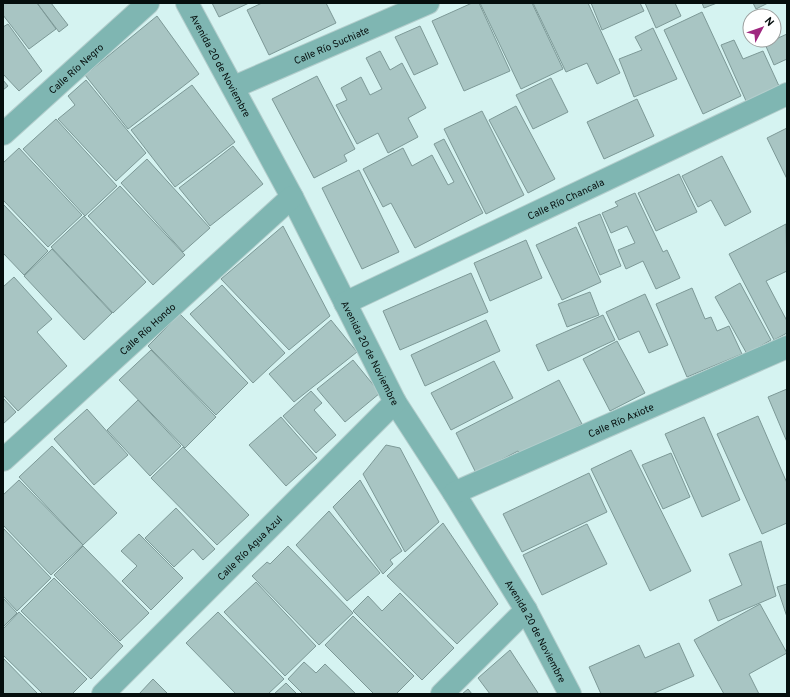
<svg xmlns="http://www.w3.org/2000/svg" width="790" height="697" font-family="Overpass,sans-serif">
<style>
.building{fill:#a8c5c3;stroke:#7d9997}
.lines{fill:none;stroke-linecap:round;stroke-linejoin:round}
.minor-casing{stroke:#b4cecd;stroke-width:24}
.minor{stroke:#7fb6b2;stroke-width:22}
.labels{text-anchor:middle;stroke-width:3;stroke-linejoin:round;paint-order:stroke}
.street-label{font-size:10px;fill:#050e0d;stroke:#fff}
</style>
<rect width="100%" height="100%" fill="#d5f3f1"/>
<!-- building -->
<path class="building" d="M3 3H37L56 29 29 49 3 15Z
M37 3H51L68 25 59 32Z
M212 3H249L219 17Z
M262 3H326L336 23 269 55 247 10Z
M472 3H479L510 71 464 91 432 21Z
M480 3H532L563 69 521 89Z
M533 3H588L620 73 597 84 587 63 566 72Z
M591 3H640L644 11 602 30Z
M645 3H675L681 16 656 28Z
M702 3H717L704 8Z
M753 3H768L756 9Z
M702 12 741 96 703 114 664 30Z
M157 16 199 74 128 129 85 75Z
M8 24 42 71 19 91 3 74V27Z
M420 26 438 64 414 75 395 37Z
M653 28 677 79 634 97 619 59 642 50 635 37Z
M787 34V59L774 65 765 44Z
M734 40 743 59 763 51 779 86 746 101 721 45Z
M380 51 390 70 402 63 426 108 408 118 418 137 388 153 378 133 357 144 336 105 347 100 341 88 361 77 370 95 382 89 366 58Z
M317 76 355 149 344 155 347 161 314 178 272 99Z
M551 78 568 112 533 129 516 95Z
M3 80 8 86 3 90Z
M86 80 146 153 116 181 58 119 75 105 68 96Z
M192 85 235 142 175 187 131 130Z
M637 99 654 136 604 159 587 122Z
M516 106 555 179 528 193 489 120Z
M482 111 524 195 486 214 444 129Z
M56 119 117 186 85 216 23 149Z
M787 128V179L767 138Z
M444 139 483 213 415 248 391 203 383 207 363 169 403 148 412 166 432 155 448 185 454 182 434 144Z
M233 146 263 184 210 226 179 188Z
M19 148 82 215 48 247 3 200V163Z
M722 156 751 212 725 226 711 200 698 207 682 176Z
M147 159 210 228 183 252 121 183Z
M359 170 399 252 362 269 322 188Z
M679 174 697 212 656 231 638 193Z
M120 186 185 255 153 285 88 216Z
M635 193 663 252 667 250 680 278 656 289 643 261 626 269 618 250 635 243 627 226 611 233 602 213 618 206 615 202Z
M3 204 48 251 24 275 3 253Z
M600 214 621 266 600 275 578 223Z
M84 216 146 282 113 313 51 247Z
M786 224 787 271 766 281 787 321V333L774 340 729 254Z
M283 226 330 316 289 350 221 279Z
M576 227 601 282 562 300 536 245Z
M526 240 542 278 490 301 474 263Z
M52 249 112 313 84 340 24 276Z
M471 273 488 312 400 350 383 311Z
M14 277 52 319 37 332 67 366 18 411 3 395V287Z
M740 283 771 340 747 354 715 297Z
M222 285 285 353 253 383 190 314Z
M692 288 705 319 711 317 717 331 729 326 742 354 687 377 656 304Z
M590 292 599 315 567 327 558 304Z
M645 294 668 345 649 353 639 331 619 340 606 312Z
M180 314 248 383 216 415 148 346Z
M603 315 615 340 548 371 536 345Z
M331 320 357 352 294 402 269 374Z
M486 320 500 351 425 386 411 355Z
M617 341 645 393 610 411 583 359Z
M151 350 216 417 185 448 119 380Z
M353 360 380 393 345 422 317 389Z
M494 361 513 398 451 430 431 393Z
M559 380 582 424 522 455 518 451 476 473 456 433Z
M787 389V442L768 397Z
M311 391 322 403 314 410 336 435 316 453 283 416Z
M3 398 16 412 3 424Z
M138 400 181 446 150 476 107 430Z
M87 409 128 455 94 485 54 439Z
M758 416 787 483V523L762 534 717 434Z
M281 417 317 458 286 486 249 445Z
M704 417 740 500 702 517 665 434Z
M386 445 400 448 439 522 405 552 363 474Z
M52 446 117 513 83 545 19 477Z
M183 447 249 515 217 545 151 478Z
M631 450 691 571 650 591 591 469Z
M671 453 690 497 663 509 642 465Z
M589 473 607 512 522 552 503 514Z
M19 480 83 545 51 575 3 525V495Z
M360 480 402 551 390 560 393 564 383 574 333 507Z
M176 508 215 549 203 560 193 549 174 567 145 538Z
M329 511 380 573 347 601 296 545Z
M443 523 498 604 457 644 387 576Z
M587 524 607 564 542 595 523 555Z
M3 528 51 578 17 611 3 596Z
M139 534 183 578 151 610 122 581 137 566 121 551Z
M761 541 776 596 718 621 709 600 742 585 729 554Z
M83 546 149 613 120 641 54 575Z
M288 546 353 613 319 645 252 576 267 562 270 564Z
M54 578 123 646 91 679 21 611Z
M256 582 316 646 285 676 224 612Z
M787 584V617L777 587Z
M400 593 454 648 422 680 353 611 368 596 382 611Z
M3 598 17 613 3 627Z
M760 604 787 653 749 674 759 694H724L694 640Z
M19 612 87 679 72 694H43L3 655V629Z
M218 612 284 679 268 694H236L186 643Z
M353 616 414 676 396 694H374L325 645Z
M679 643 694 676 652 694H601L589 667 639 645 645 658Z
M510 650 538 693 537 694H490L478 678Z
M3 658 37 693 36 694H3Z
M304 662 316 673 325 664 356 694H303L288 679Z
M153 679 168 694H139Z
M286 683 297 694H274Z
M468 689 472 694H462Z"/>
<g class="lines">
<!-- minor casing -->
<g class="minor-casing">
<g id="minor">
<path id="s1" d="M187 3 292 197 395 402 454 493 526 610 570 694"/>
<path id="s2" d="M234 87 428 3"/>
<path id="s3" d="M3 134 148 3"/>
<path id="s4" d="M345 303 787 94"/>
<path id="s5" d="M3 460 292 197"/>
<path id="s6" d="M454 493 787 347"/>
<path id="s7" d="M103 694 395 402"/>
<path d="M442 694 526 610"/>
</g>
</g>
<!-- minor -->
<use href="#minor" class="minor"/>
</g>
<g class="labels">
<!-- street labels -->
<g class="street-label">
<text dy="4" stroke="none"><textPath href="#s2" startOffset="106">Calle Río Suchiate</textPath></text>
<text dy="4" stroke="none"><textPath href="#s1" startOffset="71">Avenida 20 de Noviembre</textPath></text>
<text dy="4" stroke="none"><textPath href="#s3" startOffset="98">Calle Río Negro</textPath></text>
<text dy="4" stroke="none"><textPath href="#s4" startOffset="244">Calle Río Chancala</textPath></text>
<text dy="4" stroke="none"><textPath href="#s5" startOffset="195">Calle Río Hondo</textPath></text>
<text dy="4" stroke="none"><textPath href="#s1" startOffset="395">Avenida 20 de Noviembre</textPath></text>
<text dy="4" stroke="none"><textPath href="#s6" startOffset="182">Calle Río Axiote</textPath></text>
<text dy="4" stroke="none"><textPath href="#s7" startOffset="207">Calle Río Agua Azul</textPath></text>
<text dy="4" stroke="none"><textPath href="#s1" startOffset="719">Avenida 20 de Noviembre</textPath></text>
</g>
</g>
<!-- border -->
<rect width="790" height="697" fill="none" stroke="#050e0d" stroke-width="8"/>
<!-- north arrow -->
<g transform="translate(762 28) rotate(49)"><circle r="19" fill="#ffffff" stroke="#9b9f9e"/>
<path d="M0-3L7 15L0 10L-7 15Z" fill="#9f277f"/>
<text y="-6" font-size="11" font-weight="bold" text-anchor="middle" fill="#050e0d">N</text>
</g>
</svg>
